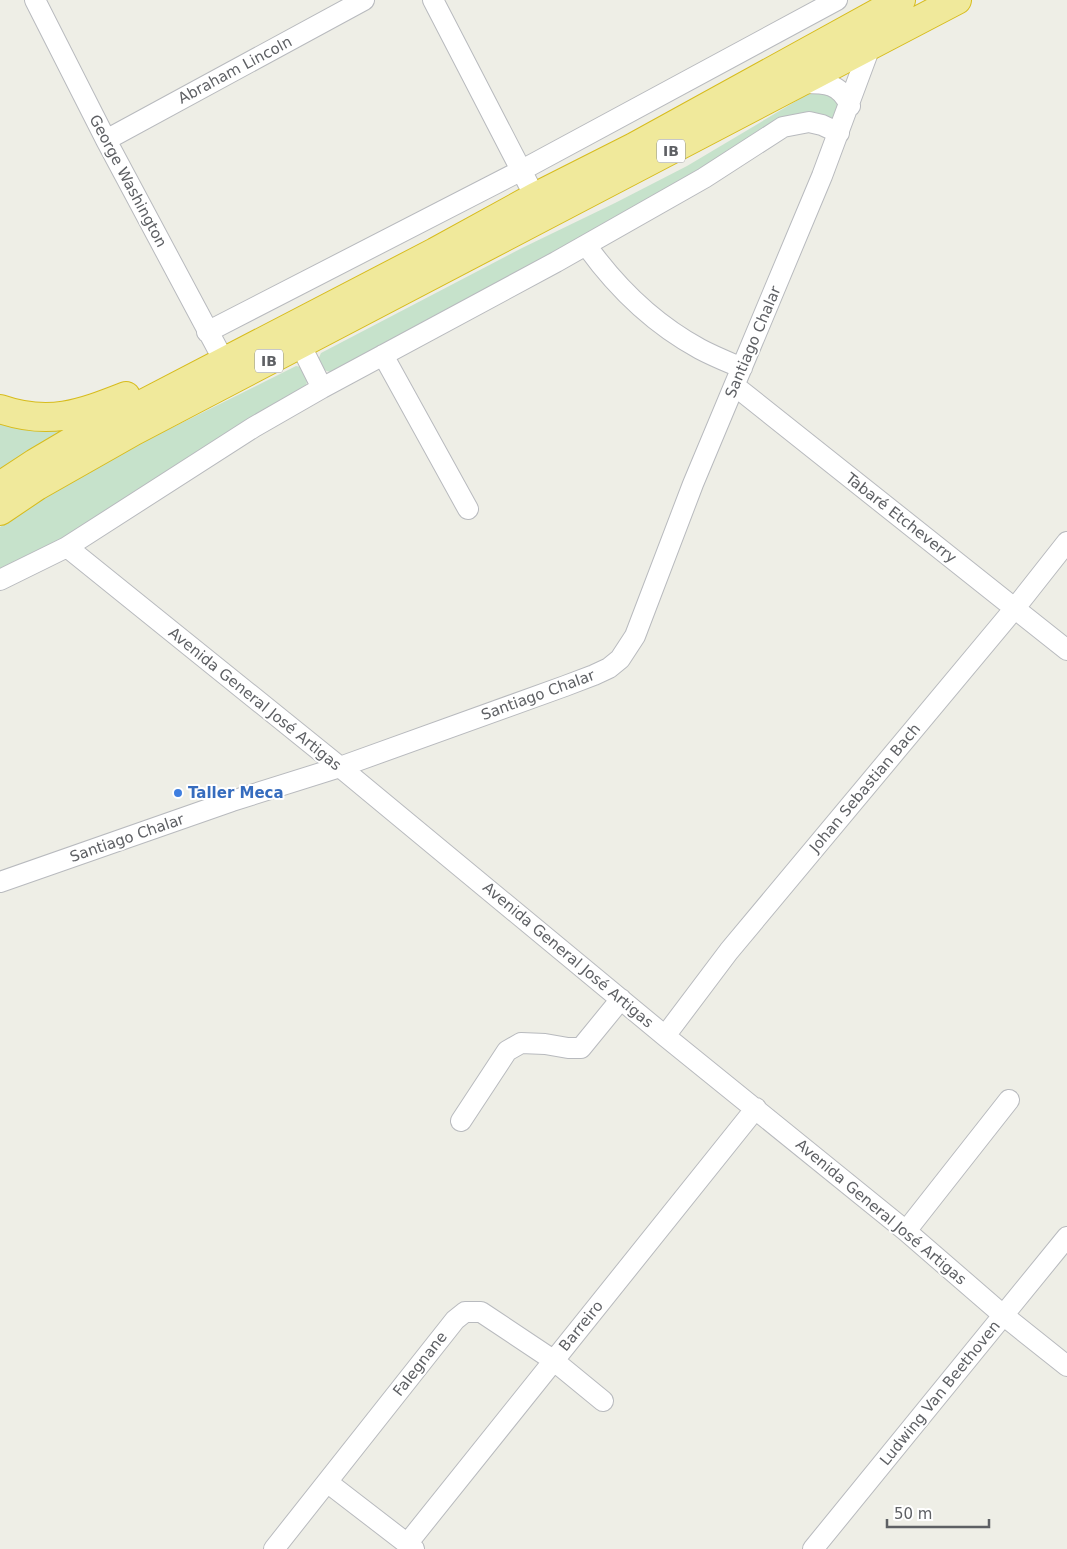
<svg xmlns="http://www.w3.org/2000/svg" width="1067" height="1549" font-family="'DejaVu Sans',sans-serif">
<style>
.green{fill:#c6e2cb}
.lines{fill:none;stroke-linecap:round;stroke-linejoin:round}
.minor-casing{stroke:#b8babe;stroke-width:22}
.highway-casing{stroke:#d7bc1d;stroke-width:30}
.minor{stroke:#fff;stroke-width:20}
.highway{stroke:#f0e99b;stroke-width:28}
.shop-dot{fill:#3f7fe0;stroke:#fff;stroke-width:2}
.labels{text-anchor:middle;stroke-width:4;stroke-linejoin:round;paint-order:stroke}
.shield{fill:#fff;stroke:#8e9092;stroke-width:1}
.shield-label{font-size:14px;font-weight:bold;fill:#5e6064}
.street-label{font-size:15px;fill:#5e6064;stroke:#fff}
.shop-label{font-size:15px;font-weight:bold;fill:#366cbe;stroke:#fff;text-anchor:start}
</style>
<rect width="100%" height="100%" fill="#eeeee6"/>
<!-- green -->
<path class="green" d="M821 92 828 93 841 104 833 118 772 127 535 264 333 373 321 369 318 360 321 353 522 248 615 203 687 166 808 94Z
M296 366 302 367 308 375 306 387 210 443 73 533 0 573V527L73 477Z
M0 417 91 421 0 472Z"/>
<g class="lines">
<!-- minor casing -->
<g class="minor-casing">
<path id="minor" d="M35 0 106 140 224 361
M433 0 535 197
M801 83C824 83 840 82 850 106
M106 140 364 0
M586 245C616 287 654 324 700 349 713 356 728 362 742 368
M207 332 522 170 837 0
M300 344 322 388
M383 355 468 509
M735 386 1067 650
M67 547 340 767 665 1036 906 1231 1003 1315 1067 1366
M0 580 67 547 254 427 322 388 556 262 704 178 783 127 809 122 822 125 839 133
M0 882 232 801 340 767 565 686 594 675 609 668 620 659 635 636 693 484 822 176 873 39
M665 1036 729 951 1015 608 1067 542
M461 1121 507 1051 521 1043 545 1044 568 1048H581L621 999
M906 1231 1009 1100
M327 1482 414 1549
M407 1544 756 1108
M274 1549 455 1320 465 1312H481L553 1360 603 1401
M813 1549 1067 1237"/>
</g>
<!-- highway casing -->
<g class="highway-casing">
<path id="highway" d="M0 409C49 426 80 414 126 396
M0 486 35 463 79 437 435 252 535 197 634 147 901 0
M0 511 37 486 134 431 957 0"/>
</g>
<!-- minor -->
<use href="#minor" class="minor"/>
<!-- highway -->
<use href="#highway" class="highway"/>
</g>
<!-- markers -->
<circle class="shop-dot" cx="178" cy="793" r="5"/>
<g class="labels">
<!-- shield labels -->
<g class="shield">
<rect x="657" y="139.5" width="28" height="23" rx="4"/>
<rect x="255" y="349.5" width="28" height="23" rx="4"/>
</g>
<g class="shield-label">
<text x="671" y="156">IB</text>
<text x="269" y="366">IB</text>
</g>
<!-- street labels -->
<g class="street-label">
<text transform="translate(235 70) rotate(-28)" y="5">Abraham Lincoln</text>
<text transform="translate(128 181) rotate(62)" y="5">George Washington</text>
<text transform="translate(753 342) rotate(-67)" y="5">Santiago Chalar</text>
<text transform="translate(901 518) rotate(38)" y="5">Tabaré Etcheverry</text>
<text transform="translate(538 695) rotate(-20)" y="5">Santiago Chalar</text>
<text transform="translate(255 699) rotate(39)" y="5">Avenida General José Artigas</text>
<text transform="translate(865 788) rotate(-50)" y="5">Johan Sebastian Bach</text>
<text transform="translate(127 838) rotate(-19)" y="5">Santiago Chalar</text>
<text transform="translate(568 955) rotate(40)" y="5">Avenida General José Artigas</text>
<text transform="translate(881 1212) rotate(40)" y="5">Avenida General José Artigas</text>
<text transform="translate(581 1326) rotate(-51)" y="5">Barreiro</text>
<text transform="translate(420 1364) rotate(-52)" y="5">Falegnane</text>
<text transform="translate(940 1393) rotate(-51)" y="5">Ludwing Van Beethoven</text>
</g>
<!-- shop labels -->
<g class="shop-label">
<text x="188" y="798">Taller Meca</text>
</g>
</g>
<!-- scale -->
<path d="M887 1519v8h102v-8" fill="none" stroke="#5e6064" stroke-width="2.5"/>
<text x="894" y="1519" font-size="15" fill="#5e6064" stroke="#ffffff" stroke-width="4" paint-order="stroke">50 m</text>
</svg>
